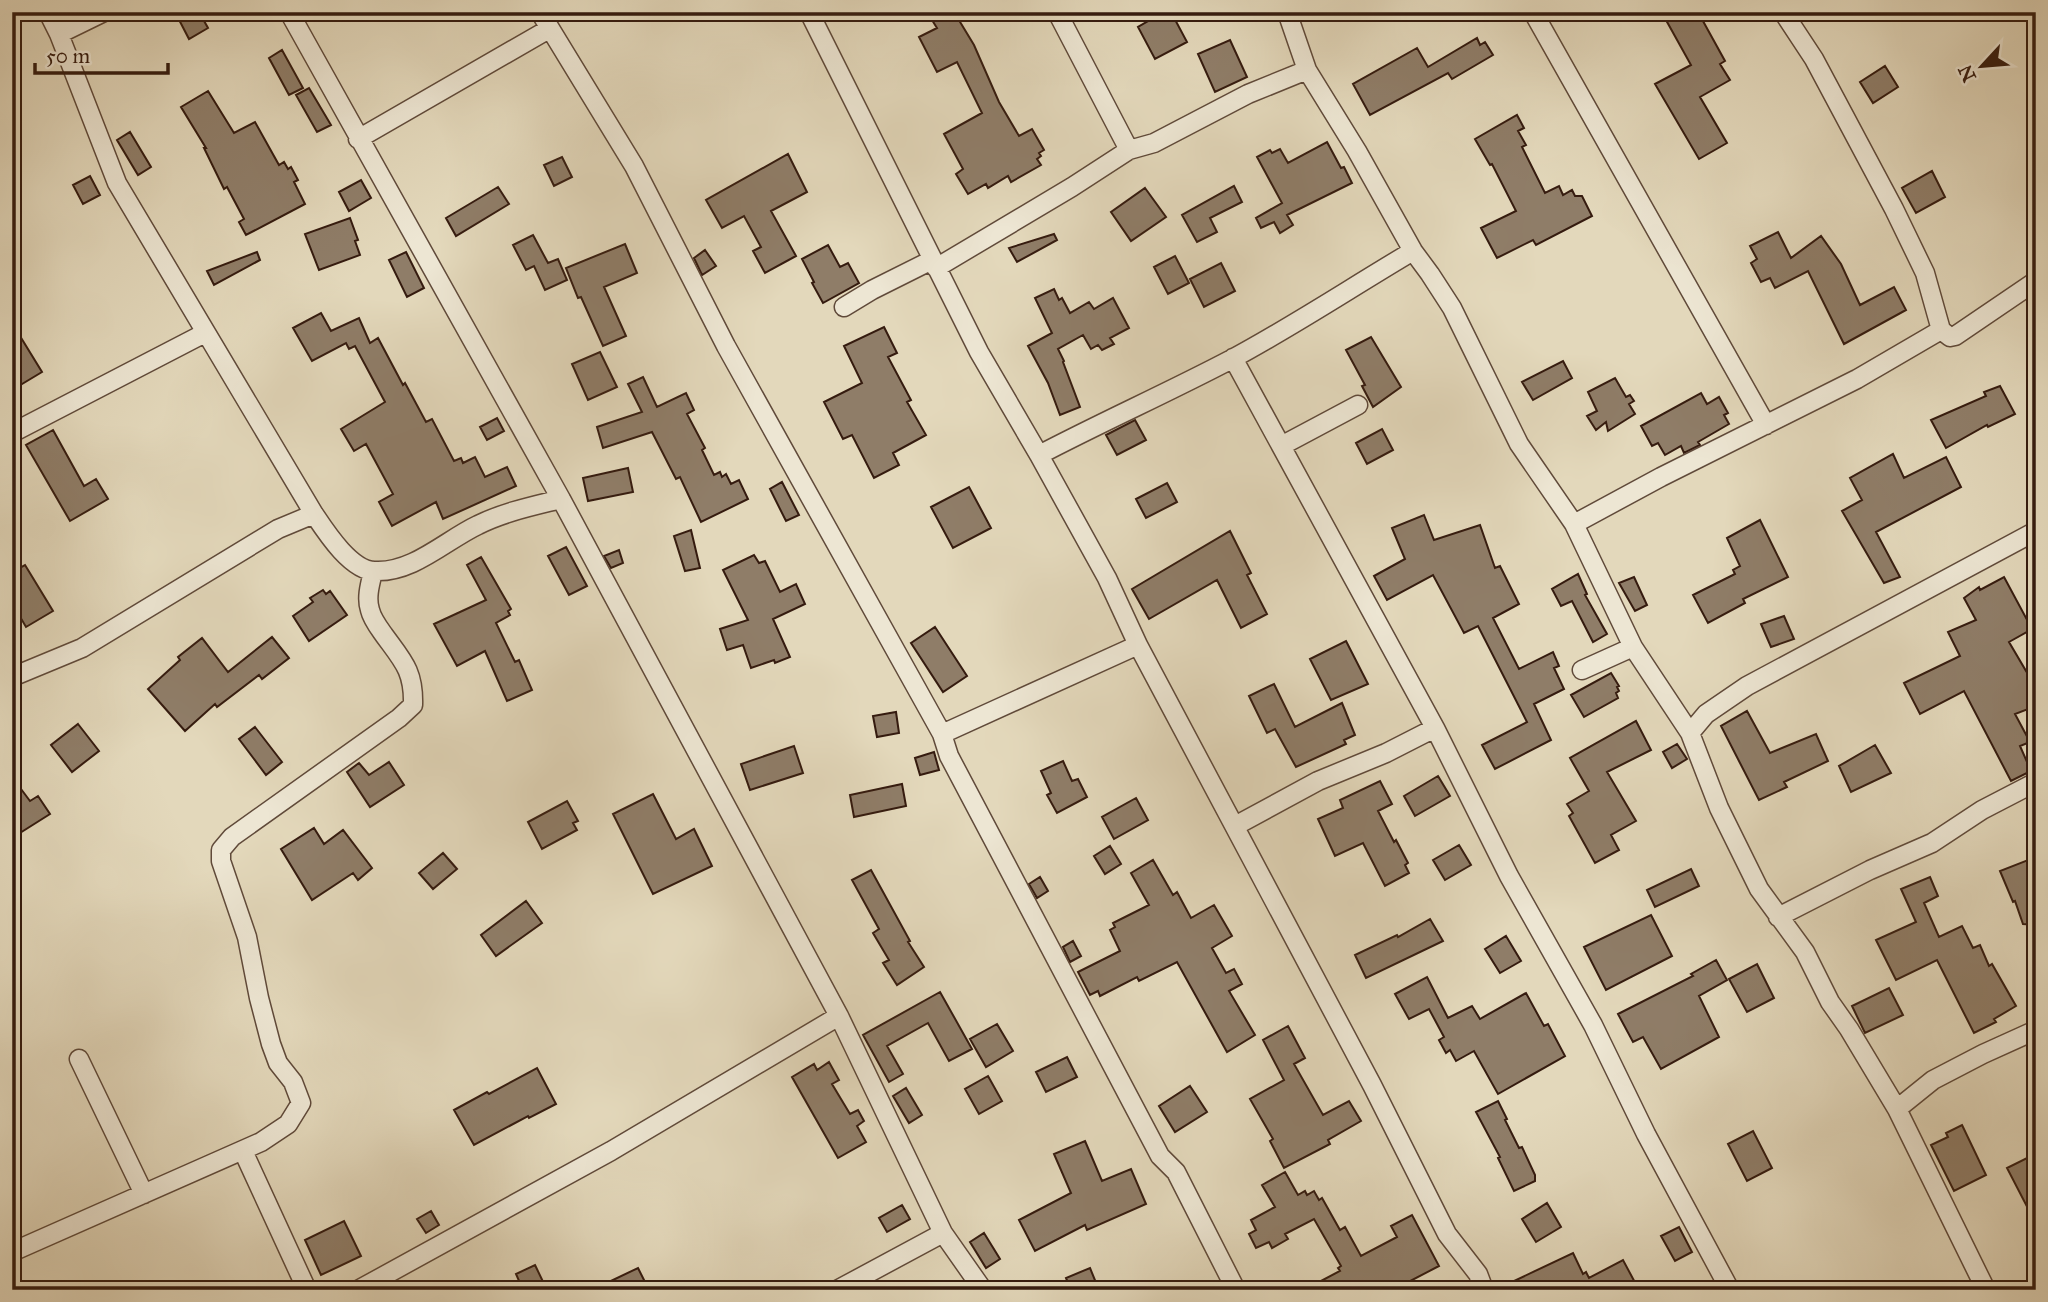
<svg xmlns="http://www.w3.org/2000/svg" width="2048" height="1302" font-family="'IM FELL Great Primer',serif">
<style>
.building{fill:#8f7d68;stroke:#351b0f;stroke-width:2}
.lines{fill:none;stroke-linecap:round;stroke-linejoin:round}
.street-casing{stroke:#604a3a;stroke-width:21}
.street{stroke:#ede6d3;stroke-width:18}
</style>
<rect width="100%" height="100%" fill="#e3d8bb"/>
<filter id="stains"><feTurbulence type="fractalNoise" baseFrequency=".00286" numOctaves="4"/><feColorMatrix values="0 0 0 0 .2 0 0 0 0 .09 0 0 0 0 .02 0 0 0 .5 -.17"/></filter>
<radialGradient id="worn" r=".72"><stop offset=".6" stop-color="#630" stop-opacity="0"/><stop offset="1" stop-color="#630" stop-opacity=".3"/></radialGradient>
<!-- building -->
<path class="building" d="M175 12H199L208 28 189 39Z
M927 12H954L974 45 999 102 1019 136 1032 129 1044 150 1039 153 1041 156 1037 159 1041 165 1011 182 1008 176 988 188 986 184 968 194 956 174 963 169 944 134 982 113 957 62 937 72 919 37 937 28Z
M1164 12H1171L1187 42 1155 59 1138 27Z
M1679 12H1698L1725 61 1720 64 1730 80 1700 97 1727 143 1699 159 1655 84 1691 65 1666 20Z
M1477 38 1480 45 1485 42 1493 55 1452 79 1448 73 1370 115 1353 84 1417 48 1428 67Z
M1230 40 1247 77 1215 92 1198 54Z
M282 50 303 88 289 95 269 58Z
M1885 66 1898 87 1873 103 1860 82Z
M309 88 331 125 317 132 296 95Z
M208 91 234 133 255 122 279 165 284 162 288 169 291 167 298 180 294 182 305 204 246 235 239 222 244 219 227 187 224 189 204 148H206L181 107Z
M1517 115 1524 128 1518 131 1526 145 1522 147 1545 193 1559 186 1563 195 1572 190 1575 196H1582L1592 216 1536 245 1533 240 1497 258 1481 228 1516 211 1492 164 1490 165 1475 139Z
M130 132 151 167 138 175 117 140Z
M1327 142 1341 168 1344 167 1352 183 1287 215 1293 225 1280 233 1274 222 1261 228 1256 218 1282 203 1257 157 1270 150 1272 153 1280 149 1288 163Z
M788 154 807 192 771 211 796 256 765 273 753 251 761 247 744 216 722 228 706 200Z
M562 157 572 177 554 186 544 165Z
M1932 171 1945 197 1916 213 1902 188Z
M90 176 100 195 83 204 73 185Z
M361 180 371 198 349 211 339 192Z
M1234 186 1242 202 1210 218 1217 232 1197 242 1182 215Z
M498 187 509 204 456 236 446 218Z
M1145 188 1166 217 1131 241 1111 212Z
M350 218 358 240 355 241 360 255 319 270 305 234Z
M1778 232 1791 258 1821 236 1841 264 1860 305 1894 287 1906 310 1844 344 1808 271 1775 288 1770 278 1761 282 1751 263 1757 259 1750 246Z
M1054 234 1057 240 1017 262 1009 248Z
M533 235 548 263 558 259 567 280 545 290 534 266 526 270 513 245Z
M625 244 637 273 604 287 626 336 603 346 581 297 578 298 566 268Z
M828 245 840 267 848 263 859 283 823 303 812 283 814 282 802 259Z
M705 250 716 266 702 275 694 258Z
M257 252 260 260 214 285 207 271Z
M406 252 424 288 407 297 389 260Z
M1175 256 1189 283 1168 294 1154 267Z
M1221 263 1235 291 1204 307 1190 279Z
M1054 289 1059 300 1062 298 1070 313 1089 302 1094 309 1113 298 1129 328 1110 338 1114 344 1102 350 1098 345 1091 349 1083 335 1058 349 1064 361 1063 362 1080 407 1060 415 1048 383 1028 346 1052 333 1035 298Z
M321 313 331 331 359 318 370 343 378 338 403 385 405 383 426 422 432 419 454 461 461 458 463 463 475 457 485 477 507 467 516 486 443 519 436 502 392 526 379 502 393 494 366 444 354 451 341 429 385 402 355 346 349 349 346 343 312 361 293 328Z
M12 323 42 372 12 390Z
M884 327 897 353 888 357 911 400 907 402 926 435 893 453 899 465 874 478 852 435 843 439 824 402 862 383 844 346Z
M1371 337 1401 387 1373 407 1362 386 1365 385 1346 350Z
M600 352 617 387 588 400 572 364Z
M1563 361 1572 378 1533 400 1522 382Z
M643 377 657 407 686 393 694 410 687 414 705 448 702 450 714 475 720 472 722 477 726 474 731 484 739 480 748 499 701 522 680 477 676 479 652 432 603 448 597 427 642 412 628 384Z
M1615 378 1626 397 1630 395 1634 401 1629 404 1635 414 1608 431 1606 422 1596 430 1587 416 1597 411 1588 392Z
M2000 386 2015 414 1988 427 1987 425 1946 448 1931 420 1986 396 1984 392Z
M1701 393 1707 404 1719 397 1728 413 1724 415 1729 424 1698 442 1700 445 1684 453 1681 446 1665 455 1658 443 1652 446 1641 426Z
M497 418 504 431 487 440 480 427Z
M1135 420 1146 440 1117 455 1106 435Z
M1382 429 1393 450 1367 464 1356 443Z
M53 430 84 486 96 479 108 499 70 521 26 445Z
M1893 454 1904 478 1946 457 1961 487 1876 532 1900 577 1884 583 1842 511 1862 500 1850 478Z
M628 468 633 492 588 501 583 478Z
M782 482 799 515 786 521 770 489Z
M1167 483 1177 502 1146 518 1136 499Z
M969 487 991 528 953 548 931 507Z
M1424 515 1434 540 1480 525 1495 568 1500 566 1519 604 1493 618 1519 669 1553 652 1559 666 1554 668 1564 689 1534 704 1551 740 1495 769 1482 745 1527 722 1478 626 1464 633 1433 575 1387 600 1374 576 1405 559 1392 528Z
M1760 520 1788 577 1743 599 1745 603 1708 623 1693 595 1735 574 1733 570 1740 566 1727 538Z
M691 530 700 568 685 571 674 536Z
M1230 531 1251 573 1247 575 1267 614 1241 628 1217 580 1149 619 1132 589Z
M566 547 587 586 569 595 548 556Z
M619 550 623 563 611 568 604 556Z
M754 555 759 563 765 561 780 592 796 584 805 604 773 619 790 657 775 663 774 660 751 668 743 645 727 650 720 629 748 620 723 570Z
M481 557 511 609 508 611 510 615 496 623 515 662 519 660 532 690 507 701 485 651 457 666 434 624 486 600 467 565Z
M25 565 53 611 26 627 12 603V572Z
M1578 574 1587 594 1585 595 1607 634 1593 642 1572 601 1561 606 1552 589Z
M1634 577 1647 605 1635 611 1619 583Z
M2004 577 2032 629 2009 642 2036 688V706L2015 714 2030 742 2020 746 2031 771 2011 781 1964 691 1920 714 1904 683 1960 656 1948 632 1976 620 1964 598 1979 587 1980 590Z
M323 590 326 594 330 591 347 615 309 641 293 616 313 602 310 598Z
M1784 616 1794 639 1771 647 1761 624Z
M935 627 967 676 943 692 911 643Z
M272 637 289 658 262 679 259 675 217 707 215 704 185 731 148 689 180 660 178 657 202 638 228 672Z
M1346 641 1368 684 1331 700 1310 659Z
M1611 673 1619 686 1617 687 1619 691 1616 693 1618 698 1584 717 1571 695Z
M1274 684 1295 727 1342 703 1355 735 1344 740 1346 744 1296 767 1275 729 1267 733 1249 696Z
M1747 711 1770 753 1816 734 1828 761 1784 782 1787 787 1759 800 1721 726Z
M896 712 899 733 877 737 873 716Z
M1636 721 1651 750 1607 772 1636 821 1611 835 1619 850 1595 863 1569 816 1573 813 1567 804 1589 791 1570 758Z
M78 724 99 751 72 772 51 745Z
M255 727 282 762 266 775 239 739Z
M1677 744 1687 759 1672 768 1663 752Z
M1875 745 1891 773 1851 792 1839 766Z
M794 746 803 773 750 790 741 764Z
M934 752 939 770 920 775 915 758Z
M1063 761 1072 781 1078 779 1087 797 1057 813 1047 795 1051 793 1041 771Z
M389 762 404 785 370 807 347 772 359 763 369 775Z
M1438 776 1450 796 1415 816 1404 796Z
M12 777 30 801 38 796 50 814 12 838Z
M1380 781 1392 804 1378 811 1394 842 1396 840 1408 863 1405 865 1409 873 1385 886 1363 843 1335 856 1318 819 1343 808 1340 800Z
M902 784 906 806 854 817 850 795Z
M653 794 676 839 694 829 712 866 653 894 613 814Z
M1136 798 1148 820 1114 839 1102 817Z
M567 801 578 821 573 823 577 830 542 849 528 822Z
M314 828 324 844 343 830 372 868 358 880 353 873 312 900 281 849Z
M1459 845 1471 865 1445 880 1433 860Z
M1110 846 1121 864 1105 874 1094 856Z
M443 853 457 869 433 889 419 873Z
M2036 857V925L2023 924 2015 901 2013 902 2000 871Z
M1153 860 1173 895 1177 892 1191 918 1214 905 1232 936 1212 948 1226 973 1234 969 1242 984 1229 991 1255 1035 1227 1052 1177 962 1139 981 1137 977 1100 996 1098 991 1090 995 1078 972 1120 951 1110 930 1115 927 1113 923 1149 905 1131 873Z
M1691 869 1699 886 1655 907 1647 890Z
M871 870 910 941 908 942 924 967 897 985 883 963 889 960 873 933 879 929 852 880Z
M1040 877 1048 891 1037 898 1029 884Z
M1930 877 1938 896 1924 903 1939 937 1962 926 1973 948 1980 945 1989 966 1992 964 2016 1006 1994 1019 1996 1022 1974 1033 1937 960 1896 980 1876 940 1916 922 1901 889Z
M526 901 542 923 496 956 481 935Z
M1651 915 1672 956 1606 990 1584 947Z
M1430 919 1443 941 1366 978 1355 955 1397 935 1398 937Z
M1506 936 1521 961 1500 973 1485 949Z
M1073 941 1081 956 1070 962 1063 947Z
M1716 960 1727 980 1699 996 1719 1037 1661 1069 1643 1037 1633 1042 1618 1014 1693 976 1691 974Z
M1757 964 1774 998 1747 1012 1729 979Z
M1427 977 1448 1018 1472 1006 1480 1019 1526 993 1544 1026 1548 1024 1565 1056 1498 1094 1474 1051 1456 1061 1450 1050 1446 1053 1439 1040 1444 1037 1429 1009 1409 1019 1395 994Z
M1889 988 1903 1015 1865 1033 1852 1006Z
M940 992 972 1049 949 1061 928 1023 887 1046 903 1074 889 1082 863 1035Z
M997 1024 1013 1051 986 1067 970 1039Z
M1288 1026 1305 1058 1294 1064 1323 1115 1349 1101 1361 1121 1328 1140 1330 1144 1284 1168 1270 1141 1273 1139 1250 1099 1284 1080 1263 1040Z
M1067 1057 1077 1077 1046 1092 1036 1072Z
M829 1062 839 1080 832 1084 850 1114 858 1110 864 1121 857 1126 866 1142 838 1158 792 1077 814 1064 817 1070Z
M537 1068 556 1104 529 1118 528 1116 474 1145 454 1110 487 1092 489 1094Z
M988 1076 1002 1101 979 1114 965 1089Z
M1190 1086 1207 1112 1175 1132 1159 1106Z
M906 1088 922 1115 909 1123 893 1096Z
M1498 1101 1507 1119 1505 1120 1519 1148 1522 1147 1535 1175V1181L1514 1191 1498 1158 1500 1157 1476 1112Z
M1962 1125 1986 1175 1954 1191 1931 1145 1948 1137 1946 1133Z
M1753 1131 1772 1168 1747 1181 1728 1144Z
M1085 1141 1102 1181 1131 1169 1146 1204 1087 1230 1085 1225 1035 1251 1019 1220 1071 1193 1054 1154Z
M2027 1158 2036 1175V1224L2007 1168Z
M1285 1172 1298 1195 1305 1191 1307 1195 1314 1191 1319 1200 1322 1198 1340 1230 1345 1227 1361 1256 1397 1237 1391 1226 1412 1215 1439 1266 1393 1290H1304L1340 1271 1338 1268 1341 1266 1314 1219 1285 1234 1288 1239 1272 1248 1269 1242 1256 1248 1249 1234 1256 1230 1251 1220 1275 1207 1262 1185Z
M1547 1203 1561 1227 1536 1242 1522 1219Z
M902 1205 910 1219 887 1232 879 1218Z
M431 1211 439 1225 426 1233 417 1219Z
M344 1221 361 1256 321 1275 305 1240Z
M1679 1227 1692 1252 1675 1261 1661 1236Z
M984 1233 1000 1259 986 1268 970 1242Z
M1573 1253 1583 1274 1586 1272 1589 1278 1623 1260 1639 1290H1495Z
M535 1265 547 1290H523L516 1274Z
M638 1268 649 1290H592Z
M1090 1268 1099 1290H1071L1066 1278Z"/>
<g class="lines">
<!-- street casing -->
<g class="street-casing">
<path id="street" d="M48 12 59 34 117 183 314 514C326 532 351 571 375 571 413 573 446 540 478 525 504 512 533 506 561 499L839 1016 943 1233 983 1290
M289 12 561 499
M540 12 634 166 726 346 942 734 949 756 1160 1156 1176 1172 1236 1290
M809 12 979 352 1039 455 1107 578 1138 645
M1057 12 1129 150
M1287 12 1307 70 1357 151 1413 251 1430 274 1452 308 1519 444 1574 524 1633 647 1690 733 1719 808 1759 889 1805 952 1830 1002 1849 1029 1897 1109 1986 1290
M1533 12 1766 425
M1783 12 1814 59 1894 209 1925 273 1941 330
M59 34 104 12
M358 139 549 29
M936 268 1072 187 1129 150 1154 143 1248 94 1307 70
M844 307 872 290 932 260
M1233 358 1435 728 1509 876 1593 1025 1646 1134 1730 1290
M12 433 205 333
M1281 446 1358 405
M1039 455C1102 422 1167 393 1230 360 1292 327 1352 287 1413 251
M1574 524 1661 477 1857 379 1941 330 1950 337 1955 336 2036 281
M1582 670 1633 647
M12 677 82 648 278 529 314 514
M1690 733 1706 714 1747 686 2036 531
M942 734 1138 645 1372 1085 1447 1234 1478 1274 1484 1290
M1235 826 1318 781 1386 753 1435 728
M1778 917 1870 870 1932 843 1982 810 2036 782
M79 1059 144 1194
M1897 1109 1933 1080 1983 1054 2036 1030
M243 1151 307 1290
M12 1252 261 1142 288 1124 301 1103 293 1082 278 1063 271 1044 259 998 247 937 221 861V850L232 837 399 718 413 705C414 671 403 661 384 635 379 628 372 619 370 610 366 598 370 584 373 572
M358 1290 611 1151 839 1016
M837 1290 943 1233"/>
</g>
<!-- street -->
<use href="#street" class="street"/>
</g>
<!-- margin -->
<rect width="2048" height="1302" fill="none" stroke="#e3d8bb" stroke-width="42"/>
<rect x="14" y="14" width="2020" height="1274" fill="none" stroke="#351b0f" stroke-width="3.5"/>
<rect x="21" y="21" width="2006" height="1260" fill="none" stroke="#351b0f" stroke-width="2"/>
<!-- north arrow -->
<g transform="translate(1982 66) rotate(244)" stroke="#ede6d3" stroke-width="5" paint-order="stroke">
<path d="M0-5L12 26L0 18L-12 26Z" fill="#351b0f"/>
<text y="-10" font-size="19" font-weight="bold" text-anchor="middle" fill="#351b0f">N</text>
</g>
<!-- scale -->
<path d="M35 63v10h133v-10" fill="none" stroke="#351b0f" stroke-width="3.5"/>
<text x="46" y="63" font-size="21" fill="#351b0f" stroke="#ede6d3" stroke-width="5" paint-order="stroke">50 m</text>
<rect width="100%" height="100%" filter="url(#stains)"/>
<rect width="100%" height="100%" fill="url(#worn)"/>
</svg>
